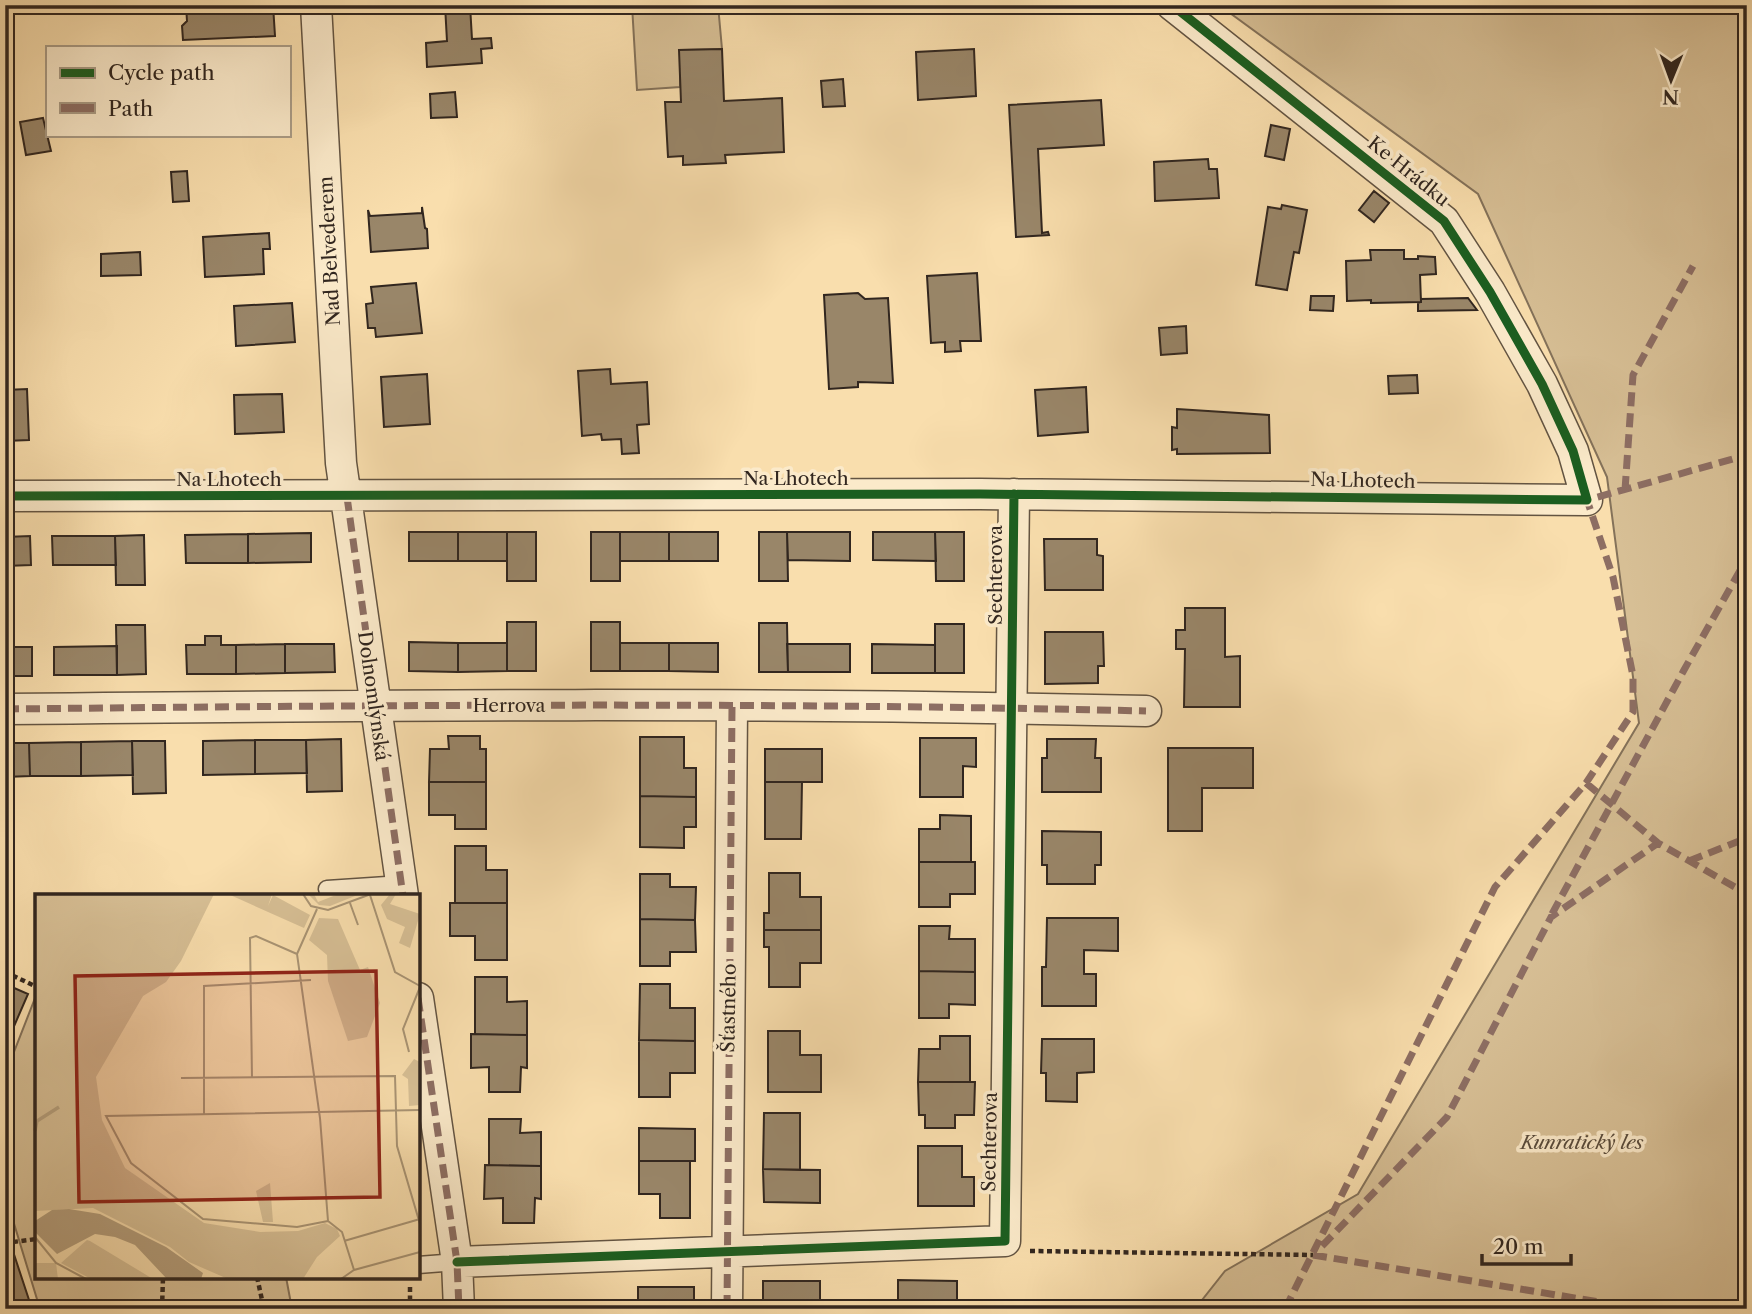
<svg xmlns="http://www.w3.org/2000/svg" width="1752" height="1314" font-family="'Libre Caslon Text',serif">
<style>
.green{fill:#d7bf95;stroke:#84725a;stroke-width:2}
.building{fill:#998669;stroke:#31261f;stroke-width:2}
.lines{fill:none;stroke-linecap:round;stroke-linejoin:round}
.lane-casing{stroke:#635442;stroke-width:19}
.street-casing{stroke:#635442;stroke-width:33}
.path{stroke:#31261f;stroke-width:4.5;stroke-dasharray:5 3.5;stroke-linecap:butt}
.lane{stroke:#fbeaca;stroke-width:16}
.street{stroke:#fbeaca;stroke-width:30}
.quiet{stroke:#8d6e63;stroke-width:7;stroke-dasharray:14 7;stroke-linecap:butt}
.cycleway-casing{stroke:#fbeaca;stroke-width:13}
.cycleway{stroke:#1b5e20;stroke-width:9}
.labels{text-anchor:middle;stroke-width:7;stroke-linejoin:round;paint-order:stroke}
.street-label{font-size:19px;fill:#31261f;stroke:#fbeaca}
.park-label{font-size:19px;font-style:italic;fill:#5a4c3c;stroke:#fbeaca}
.inset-river{fill:none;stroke:#b59f7d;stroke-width:3.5}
.inset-road{fill:none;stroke:#a99474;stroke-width:2}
.view{fill:#8f2418;fill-opacity:0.15;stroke:#8f2418;stroke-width:3.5}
.inset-edge{fill:none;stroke:#31261f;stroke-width:3.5}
</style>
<rect width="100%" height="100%" fill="#f9dead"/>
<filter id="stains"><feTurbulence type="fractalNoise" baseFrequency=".00286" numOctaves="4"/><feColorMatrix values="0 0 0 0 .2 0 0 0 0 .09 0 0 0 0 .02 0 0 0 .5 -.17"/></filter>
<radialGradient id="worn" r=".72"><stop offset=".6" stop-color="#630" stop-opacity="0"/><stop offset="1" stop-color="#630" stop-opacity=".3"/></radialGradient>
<!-- green -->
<path class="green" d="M632 5H718L722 49 680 50V87L637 90Z
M1219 5H1747V1309H1195L1225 1271 1358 1194 1639 723 1607 477 1478 194Z
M37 993V1277H286L292 1309H40L5 1194V1075Z"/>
<!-- building -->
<path class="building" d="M186 5H273L275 36 183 40 182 26 187 21Z
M445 5H470L472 39 491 38 492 48 481 49 482 63 427 67 426 43 447 41Z
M722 49 724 101 782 98 784 152 725 155 726 163 683 165V156L668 157 665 102H681L679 50Z
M974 49 976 96 918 100 916 52Z
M843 79 845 106 823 107 821 81Z
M455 92 457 117 431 118 430 94Z
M1101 100 1104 145 1038 149 1042 233 1048 232 1049 235 1016 237 1009 105Z
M43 118 51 151 26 155 20 122Z
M1271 125 1290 129 1284 160 1265 156Z
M1208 159 1209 169H1217L1219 198 1155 201 1154 162Z
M187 171 189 201 173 202 171 172Z
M1374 191 1389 203 1374 222 1359 210Z
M1282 205 1307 210 1299 253 1294 252 1287 290 1256 285 1268 207 1281 209Z
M422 207 425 228 427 229 428 248 371 252 368 210 370 216 422 213Z
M269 233 270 249H263L264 274 205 277 203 237Z
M1370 250H1404V259H1418V256L1435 257 1436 274 1420 275 1421 302 1371 303V300L1347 301 1346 261 1371 260Z
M140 252 141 275 101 276V254Z
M977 273 981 341H960L961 351 945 352V342L931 343 927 276Z
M416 283 422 333 376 337 375 328H368L366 304 373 303 371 287Z
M858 293 865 299 888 298 893 383 858 382V387L829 389 824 295Z
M1311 296H1334L1333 311 1310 310Z
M1468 298 1477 310 1418 311V303L1421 302V299Z
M292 303 295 342 236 346 234 306Z
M1186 326 1187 353 1161 355 1159 328Z
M610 369 611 384 647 382 649 424 637 425 639 453 622 454 621 439 602 440 601 434 582 436 578 371Z
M427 374 430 424 384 427 381 377Z
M1417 375 1418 393 1389 394 1388 376Z
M1086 387 1088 432 1038 436 1035 390Z
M27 389 29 440 5 441V390Z
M282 394 284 432 235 434 234 395Z
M1177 409 1269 415 1270 453 1177 454V449L1172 450V427L1177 428Z
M409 532H458V561H409Z
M458 532H507V561H458Z
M507 532H536V581H507Z
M591 532H620V581H591Z
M620 532H669V561H620Z
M669 532H718V561H669Z
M759 532H787L788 581H759Z
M787 532H850V561L788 560Z
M873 532H935L936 561 873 560Z
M935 532H964V581H936Z
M311 533V562L248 563V534Z
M248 534V563H186L185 535Z
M144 535 145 585H116L115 536Z
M30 536 31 565 5 566V537Z
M52 536H115L116 565H53Z
M1044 539H1097V555L1103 556V590H1045Z
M1185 608H1225V657L1240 656V707H1184L1185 649H1176V630H1185Z
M507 622H536V671H507Z
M591 622H620V671H591Z
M759 623H787L788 672H759Z
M935 624H964V673H935Z
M116 625H145L146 674 117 675Z
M1045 632H1103L1104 666H1098V683L1045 684Z
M205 636H221V645H236V674H187L186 645H205Z
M409 642 458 643V672L409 671Z
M458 643H507V671L458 672Z
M620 643H669V671H620Z
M669 643H718V672L669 671Z
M285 644V673L236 674V645Z
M285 644H334L335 672 285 673Z
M787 644H850V672H788Z
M872 644 935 645V673H872Z
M117 646V675H54V647Z
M5 647H32V676H5Z
M448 736H480V749H486V782H429L430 749H449Z
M640 737H684V768H696V797L640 796Z
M920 738H976V767L963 766V797H920Z
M341 739 342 791 307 792 306 740Z
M1047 739H1096L1095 758H1101V792H1042V758H1047Z
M255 740V774L203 775V741Z
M255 740H306L307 773 255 774Z
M132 741 133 775 81 776V742Z
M132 741H165L166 793 133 794Z
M81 742V776H30L29 743Z
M5 743H29L30 776 5 777Z
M1168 748H1253V788H1202V831H1168Z
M765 749H822V782H765Z
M429 782H486V829H455V815H429Z
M765 782H802L801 839H765Z
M640 796 696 797V827H684V848L640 847Z
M940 815 971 816V862H919V829H940Z
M1042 831 1101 832V865H1095V884H1047V865H1042Z
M455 846H486V870H507V903H455Z
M919 862H975V894H950V907H919Z
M769 873H800V897H821V930H764V913H769Z
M640 874H670V887H696L695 920 640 919Z
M450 903H507V960H475V936H450Z
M1047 918H1118V951L1084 950V974H1096V1006H1042V967H1046Z
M640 919 695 920 696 952H670V966H640Z
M919 926H950L949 939H975V972L919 971Z
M764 930H821V963H800V987H769V947H764Z
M919 971 975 972V1005L949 1004V1018H919Z
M475 977H507V1002L527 1001V1035L475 1034Z
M5 984 28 994 5 1047Z
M640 984H670V1008H695V1041L639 1040Z
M768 1031H800V1055H821V1092H768Z
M471 1034 527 1035V1068L521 1067 520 1092H489V1067L471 1068Z
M940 1036H970V1082H918L919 1049H940Z
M1042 1039H1094V1072L1077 1073V1102L1046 1101V1073H1041Z
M639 1040 695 1041V1073H670V1097H639Z
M918 1082H975L974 1115H955V1128H925V1115H919Z
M764 1113H800V1170L763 1169Z
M489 1119H521L520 1133 541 1132V1166L489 1165Z
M639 1128 695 1129V1161H639Z
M918 1146H962V1177H974V1206H918Z
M639 1161H690V1218H660V1194H639Z
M485 1165 541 1166V1199L535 1198 534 1223H503V1198L484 1199Z
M763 1169 820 1170V1203L764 1202Z
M5 1227 32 1309H5Z
M898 1280 957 1281V1309H898Z
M763 1281H820V1309H763Z
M638 1287H694V1309H638Z
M509 1300H554V1309H509Z
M328 1306H385V1309H328Z"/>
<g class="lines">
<!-- lane casing -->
<g class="lane-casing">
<path id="lane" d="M327 889 402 884
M418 1265 457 1262"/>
</g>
<!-- street casing -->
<g class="street-casing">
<path id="street" d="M316 5 341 463 403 896
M5 496 980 494 1587 500 1573 451 1542 384 1490 292 1444 221 1172 5
M5 709C385 705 766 702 1146 711
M418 998 457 1262 459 1309
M457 1262 1005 1241 1014 494
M727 1309 732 707"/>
</g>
<!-- path -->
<path class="path" d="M5 972 37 987
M13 1242 37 1239
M1030 1251 1313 1255
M257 1277 264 1309
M162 1309 163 1277
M410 1309V1285"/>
<!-- lane -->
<use href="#lane" class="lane"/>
<!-- street -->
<use href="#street" class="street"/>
<!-- quiet -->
<path class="quiet" d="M1625 490 1633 375 1693 266
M347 497 403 896
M5 709C385 705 766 702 1146 711
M1586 783 1658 843 1747 894
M1689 861 1747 838
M1552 914 1684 670 1747 558
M418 998 457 1262 459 1309
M1322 1246 1447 1117 1551 917 1658 843
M1313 1255 1642 1309
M727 1309 732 707
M1285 1309 1495 887 1586 783 1633 712V676L1613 577 1587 500 1747 455"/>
<!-- cycleway casing -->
<g class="cycleway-casing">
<path id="cycleway" d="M5 496 980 494 1587 500 1573 451 1542 384 1490 292 1444 221 1172 5
M457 1262 1005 1241 1014 494"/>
</g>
<!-- cycleway -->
<use href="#cycleway" class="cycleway"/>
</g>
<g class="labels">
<!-- street labels -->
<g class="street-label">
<text transform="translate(1409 171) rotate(39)" y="7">Ke Hrádku</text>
<text transform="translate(329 251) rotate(-93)" y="7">Nad Belvederem</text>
<text x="796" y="485">Na Lhotech</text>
<text x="229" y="486">Na Lhotech</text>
<text transform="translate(1363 480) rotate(1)" y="7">Na Lhotech</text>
<text transform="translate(995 575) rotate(-90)" y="7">Sechterova</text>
<text transform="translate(374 696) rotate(82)" y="7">Dolnomlýnská</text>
<text x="509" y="712">Herrova</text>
<text transform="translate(728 1008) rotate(-89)" y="7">Šťastného</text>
<text transform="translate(989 1142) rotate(-89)" y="7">Sechterova</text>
</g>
<!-- park labels -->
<g class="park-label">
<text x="1582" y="1149">Kunratický les</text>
</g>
</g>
<!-- overview -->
<g transform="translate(35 894)">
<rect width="385" height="385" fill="#f9dead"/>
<path d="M0 0H179L146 67 131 88 108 102 61 183 67 226 90 274 169 329 225 338 263 337 290 329 302 335 305 342 282 363 268 385H193L154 368 135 353 58 314 0 317ZM193 0H237L233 12 238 1 275 21 269 34ZM273 0H279L283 8 301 1 325 0 295 12 284 11ZM355 0H361L355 10 385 20 375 54 364 49 370 33 352 25 346 11ZM284 24 303 25 325 76 333 73 345 109 332 143 313 147 293 87 292 61 274 46ZM379 165 385 168V211L374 212 373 185 367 181ZM235 289 238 328H228L221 297ZM52 346 55 347 118 385H56L26 369ZM0 369H21L23 385H0Z" fill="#d7bf95"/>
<path d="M34 315 65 320 131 353 168 379 166 385H132L100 351 80 343 60 340 22 360 0 338V327L17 316Z" fill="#b59f7d"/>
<path class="inset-river" d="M0 237 2 227 24 213"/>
<path class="inset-road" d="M268 0 276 12 293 16 336 0M335 1 360 78 385 92M315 9 323 31M282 15 262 60 285 224 293 327M374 158 368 135 385 93M146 184 360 182 362 252 385 330M217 184 215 44 221 42 262 60M169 221V92L276 86M293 327 262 333 168 325 96 269 71 222 385 216M293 327 307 338 319 376M0 343 21 369 51 385M309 347 385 325M306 385 319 376 385 358"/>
<path class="view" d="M341 77 345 303 44 308 40 82Z"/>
<rect width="385" height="385" class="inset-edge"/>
</g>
<!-- margin -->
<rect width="1752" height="1314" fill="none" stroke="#f9dead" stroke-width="28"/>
<rect x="7" y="7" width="1738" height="1300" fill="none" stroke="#31261f" stroke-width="3.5"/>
<rect x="14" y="14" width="1724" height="1286" fill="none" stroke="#31261f" stroke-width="2"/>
<!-- legend -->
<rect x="46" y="46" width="245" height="91" fill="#fbeaca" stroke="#aa9c86" stroke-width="2"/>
<rect x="60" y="68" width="35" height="10" fill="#1b5e20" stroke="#aa9c86" stroke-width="2"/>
<text x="108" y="80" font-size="21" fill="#31261f">Cycle path</text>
<rect x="60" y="103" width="35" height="10" fill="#8d6e63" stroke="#aa9c86" stroke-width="2"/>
<text x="108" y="116" font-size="21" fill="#31261f">Path</text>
<!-- north arrow -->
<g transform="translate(1671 80) rotate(181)" stroke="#fbeaca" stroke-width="5" paint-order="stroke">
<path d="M0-5L12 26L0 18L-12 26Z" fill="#31261f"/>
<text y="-10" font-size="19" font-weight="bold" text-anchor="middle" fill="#31261f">N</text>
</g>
<!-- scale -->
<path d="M1482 1254v10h89v-10" fill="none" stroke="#31261f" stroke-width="3.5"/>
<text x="1493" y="1254" font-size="21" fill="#31261f" stroke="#fbeaca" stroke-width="5" paint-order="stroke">20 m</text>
<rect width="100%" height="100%" filter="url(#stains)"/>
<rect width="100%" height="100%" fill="url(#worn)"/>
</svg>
